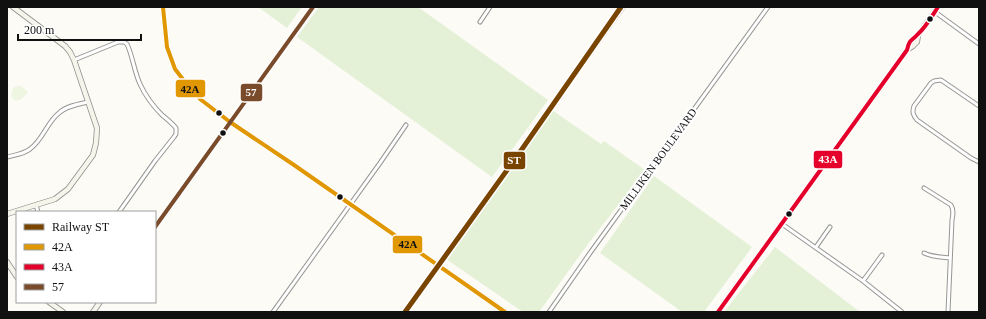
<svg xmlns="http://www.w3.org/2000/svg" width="986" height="319" font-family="Georgia,serif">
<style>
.green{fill:#e4f1d7}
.pitch{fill:#eef5e0}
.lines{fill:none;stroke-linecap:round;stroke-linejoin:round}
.street-casing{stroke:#969694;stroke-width:5}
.secondary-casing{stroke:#8d8c8a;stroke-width:6}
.street{stroke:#fffefe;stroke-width:3}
.secondary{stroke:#f5f5eb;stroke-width:4.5}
.rail-casing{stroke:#d8c7c6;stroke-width:2.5}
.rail{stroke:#fff;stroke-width:1;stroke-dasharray:3;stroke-linecap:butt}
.bus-1-casing{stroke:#fff;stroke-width:7}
.bus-2-casing{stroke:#fff;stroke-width:7}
.bus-3-casing{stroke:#fff;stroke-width:7}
.bus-1{stroke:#e09702;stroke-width:4}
.bus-2{stroke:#e4002b;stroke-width:4}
.bus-3{stroke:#7a4b2a;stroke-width:4}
.rail-1-casing{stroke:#fff;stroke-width:8}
.rail-1{stroke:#794400;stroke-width:5}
.bus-dot{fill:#101010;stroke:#fff;stroke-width:1.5}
.labels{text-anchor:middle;stroke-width:4;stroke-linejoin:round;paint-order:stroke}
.street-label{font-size:11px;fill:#101010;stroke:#fff}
.line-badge{stroke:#fff;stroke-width:1.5}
.badge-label{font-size:11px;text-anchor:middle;font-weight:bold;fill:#fff}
.pale-badge-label{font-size:11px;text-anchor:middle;font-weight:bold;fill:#111}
</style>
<rect width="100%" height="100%" fill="#fcfbf6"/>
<!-- green -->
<path class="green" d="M258 7H302L287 28Z
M319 7H418L548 100 492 177 297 37Z
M552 110 601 144 604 141 645 170 588 244 539 312H523L446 259 500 181Z
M654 176 752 247 704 312H682L600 253Z
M775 247 860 312H724Z"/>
<!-- pitch -->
<path class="pitch" d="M17 86H21L28 92C24 97 21 102 14 100L11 95 13 88Z"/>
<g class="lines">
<!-- street casing -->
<g class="street-casing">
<path id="street" d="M935 12 979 44
M480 22 490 7
M74 60 118 42H124L127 44C133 57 134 71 140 84 145 95 153 106 162 115 167 119 172 123 176 128V134L174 137 155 161 119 212
M979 106 941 80 934 81 931 83 914 106C912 112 913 115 917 120L971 158 979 162
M7 157C15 155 24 154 30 149 43 140 47 122 59 113 66 106 79 104 88 102
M924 188 951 205C954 210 953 215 952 220L948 312
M36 205 38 212
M782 224 863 281 902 312
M816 247 830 227
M924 253C932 257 940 257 950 258
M863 281 882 255
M273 312 380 163 406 125
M549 312 590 253 768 7"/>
</g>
<!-- secondary casing -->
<g class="secondary-casing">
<path id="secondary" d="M163 7 167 47 175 69 188 86 200 99 230 122 294 165 505 312
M907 50 913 46 917 42 918 35 938 7
M7 214 55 199 68 189 93 155 96 143 97 128 74 60 70 52 65 46 13 7
M155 227 313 7
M7 262 17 277
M49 302 63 312
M93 312 100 302
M718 312 907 50C909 42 911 39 918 35"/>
</g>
<!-- street -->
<use href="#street" class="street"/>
<!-- secondary -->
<use href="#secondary" class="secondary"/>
<!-- rail casing -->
<g class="rail-casing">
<path id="rail" d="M586 61 625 7"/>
</g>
<!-- rail -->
<use href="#rail" class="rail"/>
<!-- bus-1 casing -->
<g class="bus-1-casing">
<path id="bus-1" d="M163 7 167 47 175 69 188 86 200 99 230 122 294 165 505 312"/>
</g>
<!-- bus-2 casing -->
<g class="bus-2-casing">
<path id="bus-2" d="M718 312 907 50C910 38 911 42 918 34 926 27 932 16 938 7"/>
</g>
<!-- bus-3 casing -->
<g class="bus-3-casing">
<path id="bus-3" d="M155 227 313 7"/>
</g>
<!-- bus-1 -->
<use href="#bus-1" class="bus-1"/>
<!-- bus-2 -->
<use href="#bus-2" class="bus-2"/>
<!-- bus-3 -->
<use href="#bus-3" class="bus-3"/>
<!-- rail-1 casing -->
<g class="rail-1-casing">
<path id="rail-1" d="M405 312 520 152 621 7"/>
</g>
<!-- rail-1 -->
<use href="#rail-1" class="rail-1"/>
</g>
<!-- markers -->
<g class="bus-dot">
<circle cx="930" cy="19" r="3.5"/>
<circle cx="219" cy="113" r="3.5"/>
<circle cx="223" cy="133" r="3.5"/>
<circle cx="340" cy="197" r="3.5"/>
<circle cx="789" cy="214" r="3.5"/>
</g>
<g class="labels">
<!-- street labels -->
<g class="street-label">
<text transform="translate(658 159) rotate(-54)" y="4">MILLIKEN BOULEVARD</text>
</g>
</g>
<g class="line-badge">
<rect x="175" y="79" width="31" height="19" rx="4" fill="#e09702"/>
<rect x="240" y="83" width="23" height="19" rx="4" fill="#7a4b2a"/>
<rect x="813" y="150" width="30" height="19" rx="4" fill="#e4002b"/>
<rect x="503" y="151" width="23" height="19" rx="4" fill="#794400"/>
<rect x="392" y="235" width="31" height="19" rx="4" fill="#e09702"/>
</g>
<g class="badge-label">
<text x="251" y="96">57</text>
<text x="828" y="163">43A</text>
<text x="514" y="164">ST</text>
</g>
<g class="pale-badge-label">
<text x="190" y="93">42A</text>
<text x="408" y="248">42A</text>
</g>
<!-- border -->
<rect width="986" height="319" fill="none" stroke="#101010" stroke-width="16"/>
<!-- legend -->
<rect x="16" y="211" width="140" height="92" fill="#ffffff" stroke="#9f9f9f"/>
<rect x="24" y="224" width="20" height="6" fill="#794400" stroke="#9f9f9f"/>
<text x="52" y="231" font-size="12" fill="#101010">Railway ST</text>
<rect x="24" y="244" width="20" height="6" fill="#e09702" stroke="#9f9f9f"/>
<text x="52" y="251" font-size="12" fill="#101010">42A</text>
<rect x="24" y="264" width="20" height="6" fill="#e4002b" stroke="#9f9f9f"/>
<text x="52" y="271" font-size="12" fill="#101010">43A</text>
<rect x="24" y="284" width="20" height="6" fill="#7a4b2a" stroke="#9f9f9f"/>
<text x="52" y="291" font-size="12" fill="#101010">57</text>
<!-- scale -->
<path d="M18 34v6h123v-6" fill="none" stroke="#101010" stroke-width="2"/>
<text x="24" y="34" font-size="12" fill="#101010" stroke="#ffffff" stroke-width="3" paint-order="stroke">200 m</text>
</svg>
